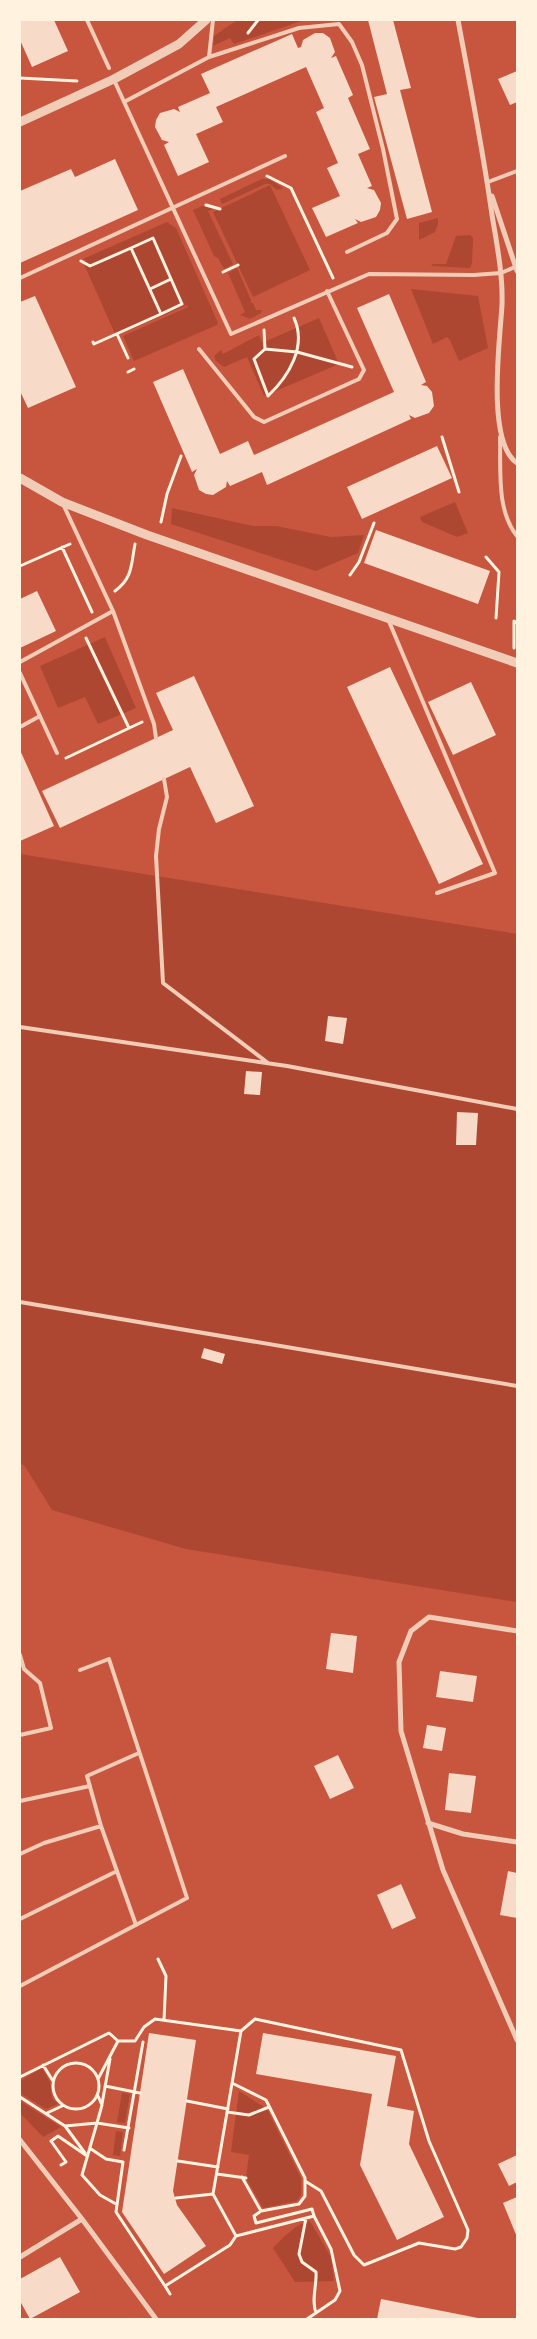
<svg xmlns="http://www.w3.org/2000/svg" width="537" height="2339" font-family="'Alegreya Sans',sans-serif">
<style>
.green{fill:#ae4732}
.building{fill:#f7dbc8}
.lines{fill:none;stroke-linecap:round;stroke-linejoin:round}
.path{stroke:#fff3e0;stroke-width:3}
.service{stroke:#f1ccb7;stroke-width:4}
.minor{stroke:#f1ccb7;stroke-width:5}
.tertiary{stroke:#f1ccb7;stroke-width:9}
</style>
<rect width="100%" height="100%" fill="#c8553d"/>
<!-- green -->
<path class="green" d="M237 20H304L234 44 230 38 213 46 214 36Z
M262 179H269L283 188 277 190 270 184H265L222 204 220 199Z
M270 185 310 270 253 297 213 212Z
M202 206 214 209 208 211 233 264 224 269 218 258 214 256 193 210Z
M438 218V224L435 232 419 240V223Z
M167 222 176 228 218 323 217 325 134 361 123 336 188 307 157 233 187 305 116 336 83 262 86 261 83 259Z
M470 235 473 238 472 263 470 268 431 266 433 264H446L456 236Z
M237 268 251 300V303H253L256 310H262L261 313 250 319 240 315 245 312 228 273Z
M411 289 478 296 488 348 459 361 450 340 447 337 433 344Z
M319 318 339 364 264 396 247 357 224 367 216 361 214 356 221 350 223 354 259 335 262 343Z
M455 502 468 533 457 537 422 522 420 517Z
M172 508 253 526H276L331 537 364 535 358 553 316 571 171 524Z
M105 637 136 708 98 724 85 697 58 708 40 666Z
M20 854 517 934V1602L186 1549 52 1510 24 1465 20 1464Z
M42 2068 50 2082 52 2098 58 2104 46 2109 20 2093V2081Z
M239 2091 267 2109 301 2178V2195L297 2201 263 2208 246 2178 249 2155 231 2152Z
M122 2093 130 2094 125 2123 117 2122Z
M20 2101 61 2127 43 2137 20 2113Z
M116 2131 123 2132 120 2156 113 2155Z
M310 2221 331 2257 334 2281 295 2282 273 2248C283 2238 295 2224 310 2221Z"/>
<!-- building -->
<path class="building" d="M20 20H54L68 51 32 67 20 40Z
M368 20H393L411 88 400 90 432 212 407 219 374 97 387 94Z
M315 33H323L330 38 335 52 331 58 336 56 353 95 348 98 370 149 358 154 372 186 367 188 374 190 381 203 380 210 376 217 361 222 355 219 358 223 326 237 312 208 340 196 327 168 338 163 316 112 324 108 306 67 216 107 223 122 196 134 209 162 178 176 164 145 169 142 162 140 155 127 156 120 160 113 174 109 180 112 178 107 210 93 201 74 292 34 298 48 301 47 303 40Z
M517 71V102L510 105 498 79Z
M115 159 138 210 20 263V191L71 169 75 177Z
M389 294 426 382 421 385 427 386 432 392 434 406 429 413 415 418 409 415 411 419 267 485 262 472 230 486 227 481 226 487 213 495 206 494 199 490 194 475 197 469 192 472 153 382 183 369 220 454 248 441 254 455 394 392 357 308Z
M35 296 76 387 28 408 20 391V302Z
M437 446 452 478 362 519 347 487Z
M376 530 490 571 478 604 364 563Z
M37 591 56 631 20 648V599Z
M390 667 483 864 439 884 347 687Z
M194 676 254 806 216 823 190 767 60 828 42 791 173 730 156 693Z
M471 682 496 735 453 755 428 702Z
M20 750 54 826 20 841Z
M328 1016 347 1018 343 1044 325 1041Z
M246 1071 262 1072 260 1095 244 1094Z
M457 1112 478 1113 476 1145H456Z
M204 1348 225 1354 222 1364 201 1358Z
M331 1633 357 1636 353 1673 326 1669Z
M440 1671 477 1676 473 1702 436 1697Z
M427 1725 446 1728 442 1751 423 1748Z
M338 1755 354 1788 330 1799 314 1766Z
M449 1773 476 1776 471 1813 445 1810Z
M508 1871 517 1873V1918L500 1915Z
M401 1884 416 1918 392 1929 377 1895Z
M149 2033 196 2040 173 2191 177 2205 206 2246 164 2274 122 2212Z
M263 2033 396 2056 387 2106 414 2111 409 2144 444 2217 397 2240 360 2165 372 2094 256 2074Z
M517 2155V2182L509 2186 498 2164Z
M517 2197V2237L503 2203Z
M60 2257 80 2292 30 2319 20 2301V2279Z
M381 2299 478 2318V2319H377Z"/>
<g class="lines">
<!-- path -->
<path class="path" d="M248 33 258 20
M20 78 77 81
M267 176 291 188 333 278
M206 205 220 209
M131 248 153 238 171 279 150 289
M81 261 90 266 131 248 161 314 94 344 93 342
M223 272 238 265
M161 314 182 304 171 279
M264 330 265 349 254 359 268 396C289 376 307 346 294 318
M117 334 128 358
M265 349 297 352 352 367
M128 372 134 369
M442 437 459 492
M161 522 167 494 181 456
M62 547 92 612
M486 557 499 572 496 618
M20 566 70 544
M350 575 359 562 374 523
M115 591C133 578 131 564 135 544
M86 638 129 728
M514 648V621L517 623
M66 758 142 722
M158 1959 166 1976 164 2020
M241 2031 255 2019 401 2050 429 2141 468 2230 467 2238 461 2247 455 2249 419 2243 364 2265 354 2255 321 2191 305 2181
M53 2086a23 23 0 1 1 46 0a23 23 0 1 1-46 0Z
M43 2065 53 2081
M20 2077 109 2033 118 2041 98 2079
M232 2083 266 2100 305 2178V2196L299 2204 261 2211 242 2177
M105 2086 140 2093
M20 2097 65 2126 97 2123 102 2105 98 2096
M187 2101 228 2109
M102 2104 110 2059
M227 2112 249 2115 269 2107
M47 2113 62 2106
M65 2126 85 2153
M91 2149 106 2159 123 2162 116 2212 165 2286 230 2245 236 2236 213 2194 241 2031 155 2019 144 2027 135 2041H118
M124 2150 143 2042
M178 2161 218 2167
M61 2165 66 2162 51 2141 58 2136 87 2156
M217 2174 246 2178
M176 2198 213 2194
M116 2204 100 2195 82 2175 97 2123 129 2128
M306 2218 299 2254 302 2262 316 2272C317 2285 311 2300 316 2313
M236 2236 314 2216 312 2209 256 2223 254 2216 261 2211
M165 2286 170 2294
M307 2319 335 2300 340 2291 331 2249 314 2216"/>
<!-- service -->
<path class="service" d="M87 20 109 68
M209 57 213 20
M114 80 231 334 369 274 474 275 501 273 515 267
M124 102 209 57 299 28 339 24 352 42 362 65 383 149 397 219 387 233 347 252
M488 182 517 171
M20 278 285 156
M199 349 254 417 264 422 359 379 364 370 327 291
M500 437C501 469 496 510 517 536
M63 504 113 611 154 724 156 738
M388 619 495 873 437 893
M20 662 113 611
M20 673 57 753
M20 727 40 716
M164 779 167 797 159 829 156 856 163 983 268 1063
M20 1027 287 1066 517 1109
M20 1302 517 1386
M20 1655 24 1669 40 1683 51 1728 20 1735
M20 1801 90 1786
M101 1826 87 1776 139 1753
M20 1854 44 1843 101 1826 136 1925
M20 1919 117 1871
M20 1986 187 1898 109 1659 80 1670"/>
<!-- minor -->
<path class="minor" d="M458 20C470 85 483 150 492 215 497 245 503 275 502 305 500 340 486 442 517 463
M492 196 517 271
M517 1631 429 1617 411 1631 399 1662 401 1731 443 1870 517 2040
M428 1823 463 1834 517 1842
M20 2140 82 2219 156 2319
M20 2257 82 2219"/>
<!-- tertiary -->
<path class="tertiary" d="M20 122 114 79 179 44 206 20
M20 478 62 502 147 535 517 663"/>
</g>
<!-- border -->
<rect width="537" height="2339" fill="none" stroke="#fff3e0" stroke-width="42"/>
</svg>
